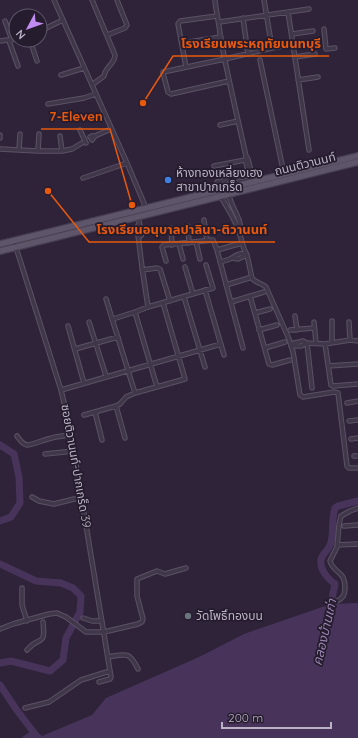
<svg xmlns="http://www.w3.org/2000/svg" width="358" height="738" font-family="Quicksand,'Noto Sans Thai',sans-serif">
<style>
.water{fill:#48345b}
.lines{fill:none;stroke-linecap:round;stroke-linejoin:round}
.river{stroke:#48345b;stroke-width:7}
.street-casing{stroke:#5b5265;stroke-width:5.5}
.primary-casing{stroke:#494053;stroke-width:8}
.street{stroke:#40374a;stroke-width:3.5}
.primary{stroke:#5f556a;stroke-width:5.5}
.shop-dot{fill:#3f7fe0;stroke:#251c2e;stroke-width:1.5}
.worship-dot{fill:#6b7280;stroke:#251c2e;stroke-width:1.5}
.labels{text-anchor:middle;stroke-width:3.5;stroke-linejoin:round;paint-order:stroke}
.street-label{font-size:12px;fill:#bcb2c6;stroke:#251c2e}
.poi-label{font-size:12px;fill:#bcb2c6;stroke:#251c2e;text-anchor:start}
.water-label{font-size:13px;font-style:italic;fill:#9983b1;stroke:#251c2e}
.leader{fill:none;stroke:#e8590c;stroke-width:1.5}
.callout-dot{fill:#e8590c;stroke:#251c2e;stroke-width:1.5}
.callout-label{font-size:13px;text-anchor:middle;font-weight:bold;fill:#e8590c;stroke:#251c2e;stroke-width:3.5;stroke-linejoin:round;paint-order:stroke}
</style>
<rect width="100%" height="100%" fill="#2e2339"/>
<!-- water -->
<path class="water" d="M358 603V738H21L34 729 42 736 92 715 106 698 199 657 244 634 331 604Z"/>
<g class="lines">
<!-- river -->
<path class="river" d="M0 445 14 454 19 477 20 503 11 517 0 521
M0 564 36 581 61 583 73 588 81 596 80 612 66 638 63 660 50 671 11 661 0 663
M329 613 335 584C327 578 316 566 323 555 326 551 330 548 331 542 334 531 331 520 335 508L338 506 358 501
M0 685 16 709 38 738"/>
<!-- street casing -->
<g class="street-casing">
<path id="street" d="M54 0 127 163 146 208
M215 0C216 12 219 22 220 34 227 75 237 115 246 156 244 165 250 173 252 181
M264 0 272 48
M288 12 309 150
M243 18 248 54
M5 21 12 40
M219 22 309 9
M324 29 326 49 335 48
M40 31 63 20
M292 34 313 31
M107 35 125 28 127 25 117 0
M30 40 37 61
M0 41 16 39
M9 41 18 66
M182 43 221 37
M295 57 315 54
M260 60 284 174
M186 67 178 24 180 21 217 16
M61 75 84 68
M298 80 318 77
M229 81 171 94 168 92 163 73V72L225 59 272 48 293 44
M92 85 104 76C105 67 115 64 115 55L92 0
M48 104 84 98 96 94
M220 125 238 121
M80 130 86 143
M60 136 62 151
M95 136 111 129
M90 137 92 136H95L92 140
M0 138V135
M0 149 38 151H62L72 149 82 143
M19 150 20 134
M38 151 39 134
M246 156 248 159 252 175
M214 166 245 160
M83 178 127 163
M217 182 252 175
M229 195C231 208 243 219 240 233
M221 197 231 214 238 228 244 249 247 255 252 278C255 283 262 283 266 287L289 339 293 352 300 395 303 397 334 392 338 393 347 466 349 468H358
M138 217C139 223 141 228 142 234L139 238
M204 220 207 240
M139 224 137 227 142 267 148 307
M188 226 189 243
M171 228 172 245
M14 241 61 390 70 428 111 677 110 679 99 682
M196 242 200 259
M179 244 183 259
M217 250 242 243
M232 258 238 259 247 255
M166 261 162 247 164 245 213 240 217 250 243 348
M220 262C224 261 227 260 230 259 238 255 238 252 247 255
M185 267 193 294
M142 270 157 268 160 269 170 301
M226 285 249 278
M205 290 224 355
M250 296 269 364 272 365 290 360
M184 297 205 367
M106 299 135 393
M231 302 264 292
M135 312 157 387
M255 313 270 309
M295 316 297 330
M113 319 135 312 148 307 213 288 206 265
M332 321V343
M89 322 106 376
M314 322 316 343
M349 322 350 340
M68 326 84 383
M259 330 277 325
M290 330 314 328
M307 343 312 388
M325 344 331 385 333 386 358 384
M291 346 294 343 299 342 303 341 307 343 325 344 350 340 358 341
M291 346H301L307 343
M265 348 285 342
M75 349 118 337
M328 366 358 364
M61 390 221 344
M347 403 358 401
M116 406 125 438
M95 412 102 440
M84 415 116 406 120 404 126 397 135 393 185 379 163 303
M349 421 358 420
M17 436C20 440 22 444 27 445 32 445 46 439 52 438 58 436 65 436 71 435
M351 439 358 438
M45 454 74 451
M354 456H358
M32 497 39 501 54 504 74 499H82
M344 526 358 525
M337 545 358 544
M22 588V605L27 621
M337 601C343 598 345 595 345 588 345 570 334 574 330 561L337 547 339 525 341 516 350 511 358 508
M83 618 92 621H102
M0 629 13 624 49 614 57 613 66 617 86 632H104L138 624 142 622 143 619 137 596V579L157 571 165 574 186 568
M27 650C39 635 46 648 43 622
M108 657C126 654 129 651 138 669
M25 708 49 702 81 680 110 671"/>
</g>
<!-- primary casing -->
<g class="primary-casing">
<path id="primary" d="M0 244 358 156
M0 251 358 162"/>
</g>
<!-- street -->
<use href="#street" class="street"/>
<!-- primary -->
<use href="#primary" class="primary"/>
</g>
<!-- markers -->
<circle class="shop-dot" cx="168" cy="180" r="4"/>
<circle class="worship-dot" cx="188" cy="616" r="4"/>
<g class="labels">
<!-- street labels -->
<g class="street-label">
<text transform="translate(305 164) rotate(-14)" y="4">ถนนติวานนท์</text>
<text transform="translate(76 466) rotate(80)" y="4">ซอยติวานนท์-ปากเกร็ด 39</text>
</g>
<!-- poi labels -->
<g class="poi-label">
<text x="176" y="177">ห้างทองเหลี่ยงเฮง<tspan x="176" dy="14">สาขาปากเกร็ด</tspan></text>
<text x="196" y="620">วัดโพธิ์ทองบน</text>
</g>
<!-- water labels -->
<g class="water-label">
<text transform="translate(324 632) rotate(-77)" y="5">คลองบ้านเก่า</text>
</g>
</g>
<!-- callouts -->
<path class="leader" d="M143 103L173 56H329M132 205L110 129H41M48 191L89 242H275"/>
<g class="callout-dot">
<circle cx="143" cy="103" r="4"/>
<circle cx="132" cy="205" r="4"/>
<circle cx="48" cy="191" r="4"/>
</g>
<g class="callout-label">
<text x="251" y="48">โรงเรียนพระหฤทัยนนทบุรี</text>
<text x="76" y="121">7-Eleven</text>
<text x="182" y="234">โรงเรียนอนุบาลปาลินา-ติวานนท์</text>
</g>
<!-- north arrow -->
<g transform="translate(28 28) rotate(229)"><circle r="19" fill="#251c2e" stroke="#61586b"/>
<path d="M0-3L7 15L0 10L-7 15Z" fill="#c18bf2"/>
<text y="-6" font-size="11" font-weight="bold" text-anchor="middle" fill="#bcb2c6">N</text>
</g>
<!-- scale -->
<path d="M222 722v6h109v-6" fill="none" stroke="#bcb2c6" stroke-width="2"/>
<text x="228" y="722" font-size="12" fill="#bcb2c6" stroke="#251c2e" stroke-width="3" paint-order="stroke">200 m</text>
</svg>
